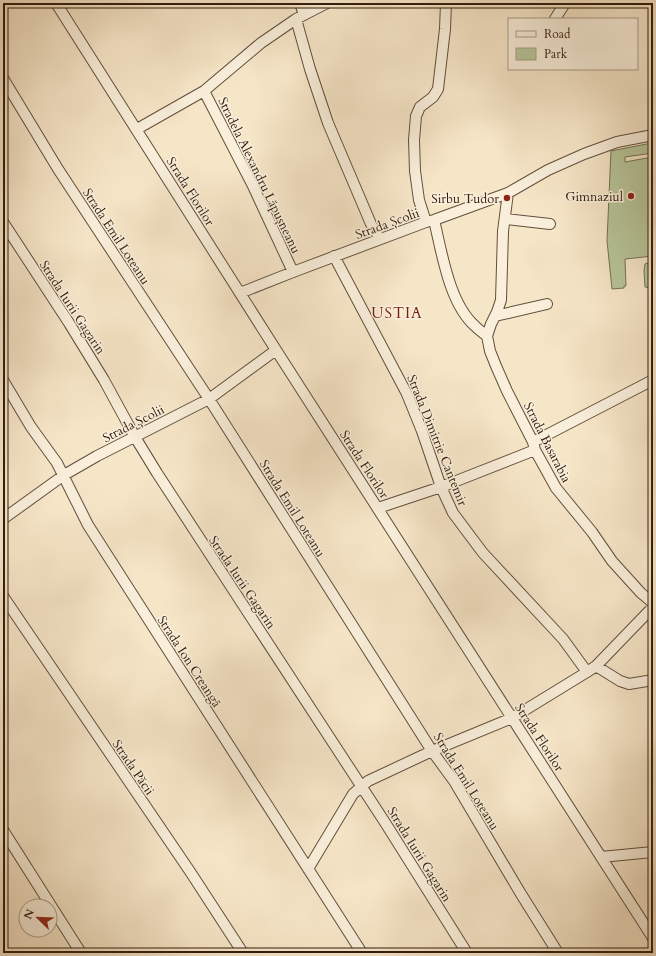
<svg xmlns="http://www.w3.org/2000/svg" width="656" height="956" font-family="Cardo,serif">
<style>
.green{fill:#b7c69a;stroke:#747154}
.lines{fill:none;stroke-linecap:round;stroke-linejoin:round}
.minor-casing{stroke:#624e3c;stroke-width:12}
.minor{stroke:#f9efdb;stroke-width:10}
.poi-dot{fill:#8f2418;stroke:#f9efdb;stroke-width:1.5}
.labels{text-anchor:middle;stroke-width:3;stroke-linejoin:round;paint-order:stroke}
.street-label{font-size:13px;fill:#311c0e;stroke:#f9efdb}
.poi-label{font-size:13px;fill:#311c0e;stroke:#f9efdb;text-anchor:end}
.quarter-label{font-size:15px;letter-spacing:1px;fill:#7a1f14;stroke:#f9efdb}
</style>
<rect width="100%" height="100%" fill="#f6e6c8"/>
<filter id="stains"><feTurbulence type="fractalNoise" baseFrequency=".005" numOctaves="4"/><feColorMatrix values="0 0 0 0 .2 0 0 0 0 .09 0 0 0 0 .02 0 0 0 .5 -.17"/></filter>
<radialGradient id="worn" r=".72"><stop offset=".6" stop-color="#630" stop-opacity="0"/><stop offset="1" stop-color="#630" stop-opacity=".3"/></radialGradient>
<!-- green -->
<path class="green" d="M652 143 653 153 625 157V162L647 158 651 161 653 159V256L625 259 626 286H624V288L612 289 607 241 611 151Z
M653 261V288L645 287 644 271 645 264Z"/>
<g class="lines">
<!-- minor casing -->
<g class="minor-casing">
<path id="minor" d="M56 3 276 350 653 938
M300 3 304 15
M296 19 310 69 328 123 371 224 380 239
M555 19 565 3
M3 78 58 169 209 399 432 751 454 781 521 894 558 953
M204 91 253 186 293 272
M137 129 204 91 261 43 296 19 327 3
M508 193 503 231 501 300 497 312 491 324 487 336 490 351 496 366 507 391 533 442 535 450 556 488 592 532 612 561 641 593 653 603
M505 219 550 224
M434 220C442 253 449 303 475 326 479 330 483 333 487 336
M3 222 69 323 104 380 135 437 157 473 386 824 467 953
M426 222 419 200 415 171 414 140 416 116 420 107 433 97 438 89 445 29 446 3
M334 256 407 394 422 431 441 487 453 513 483 553 563 639 587 672
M240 293 293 272 426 222 434 220 508 193 548 170 584 154 617 142 653 135
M495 316 547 304
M3 380 31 427 57 463 88 525 362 953
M533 442 653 380
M378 508 441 487 535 450
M3 519 64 475 97 456 209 399 276 350
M3 596 191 873 243 953
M596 666 620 681 629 684 653 680
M3 830 81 953
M601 857 653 852
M308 869 353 794 368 781 432 751 512 718 587 672 596 666 653 607"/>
</g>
<!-- minor -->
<use href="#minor" class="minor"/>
</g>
<!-- markers -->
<g class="poi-dot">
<circle cx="631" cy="196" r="4"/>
<circle cx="507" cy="198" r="4"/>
</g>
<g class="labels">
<!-- street labels -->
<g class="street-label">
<text transform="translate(260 175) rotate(64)" y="5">Stradela Alexandru Lăpușneanu</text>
<text transform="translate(191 191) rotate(58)" y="5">Strada Florilor</text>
<text transform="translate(387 223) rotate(-20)" y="5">Strada Școlii</text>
<text transform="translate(117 236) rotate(57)" y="5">Strada Emil Loteanu</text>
<text transform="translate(73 307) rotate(57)" y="5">Strada Iurii Gagarin</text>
<text transform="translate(133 423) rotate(-27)" y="5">Strada Școlii</text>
<text transform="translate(438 440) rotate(68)" y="5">Strada Dimitrie Cantemir</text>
<text transform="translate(548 442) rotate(63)" y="5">Strada Basarabia</text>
<text transform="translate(365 464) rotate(57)" y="5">Strada Florilor</text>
<text transform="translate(293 508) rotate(58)" y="5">Strada Emil Loteanu</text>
<text transform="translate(243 582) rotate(56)" y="5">Strada Iurii Gagarin</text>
<text transform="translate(190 661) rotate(57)" y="5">Strada Ion Creangă</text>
<text transform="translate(540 737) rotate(57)" y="5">Strada Florilor</text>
<text transform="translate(134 767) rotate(56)" y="5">Strada Păcii</text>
<text transform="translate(467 781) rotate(58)" y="5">Strada Emil Loteanu</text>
<text transform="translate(420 854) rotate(58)" y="5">Strada Iurii Gagarin</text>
</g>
<!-- poi labels -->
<g class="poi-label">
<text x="623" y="201">Gimnaziul</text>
<text x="499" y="203">Sirbu Tudor</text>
</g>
<!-- quarter labels -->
<g class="quarter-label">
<text x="397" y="318">USTIA</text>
</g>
</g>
<!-- margin -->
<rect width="656" height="956" fill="none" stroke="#f6e6c8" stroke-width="16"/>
<rect x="4" y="4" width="648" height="948" fill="none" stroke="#311c0e" stroke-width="2"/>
<rect x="8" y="8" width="640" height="940" fill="none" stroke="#311c0e"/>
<!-- legend -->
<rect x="508" y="18" width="130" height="52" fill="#f9efdb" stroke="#a99b89"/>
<rect x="516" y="31" width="20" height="6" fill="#f9efdb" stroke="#a99b89"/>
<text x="544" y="38" font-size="12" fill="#311c0e">Road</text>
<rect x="516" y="48" width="20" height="12" fill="#b7c69a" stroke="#a99b89"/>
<text x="544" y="58" font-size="12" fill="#311c0e">Park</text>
<!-- north arrow -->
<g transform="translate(38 918) rotate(293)"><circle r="19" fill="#f9efdb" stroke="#a99b89"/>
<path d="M0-3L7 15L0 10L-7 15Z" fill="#8f2418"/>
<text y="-6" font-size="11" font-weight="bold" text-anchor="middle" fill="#311c0e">N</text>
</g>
<rect width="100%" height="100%" filter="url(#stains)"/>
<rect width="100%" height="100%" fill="url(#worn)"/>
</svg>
